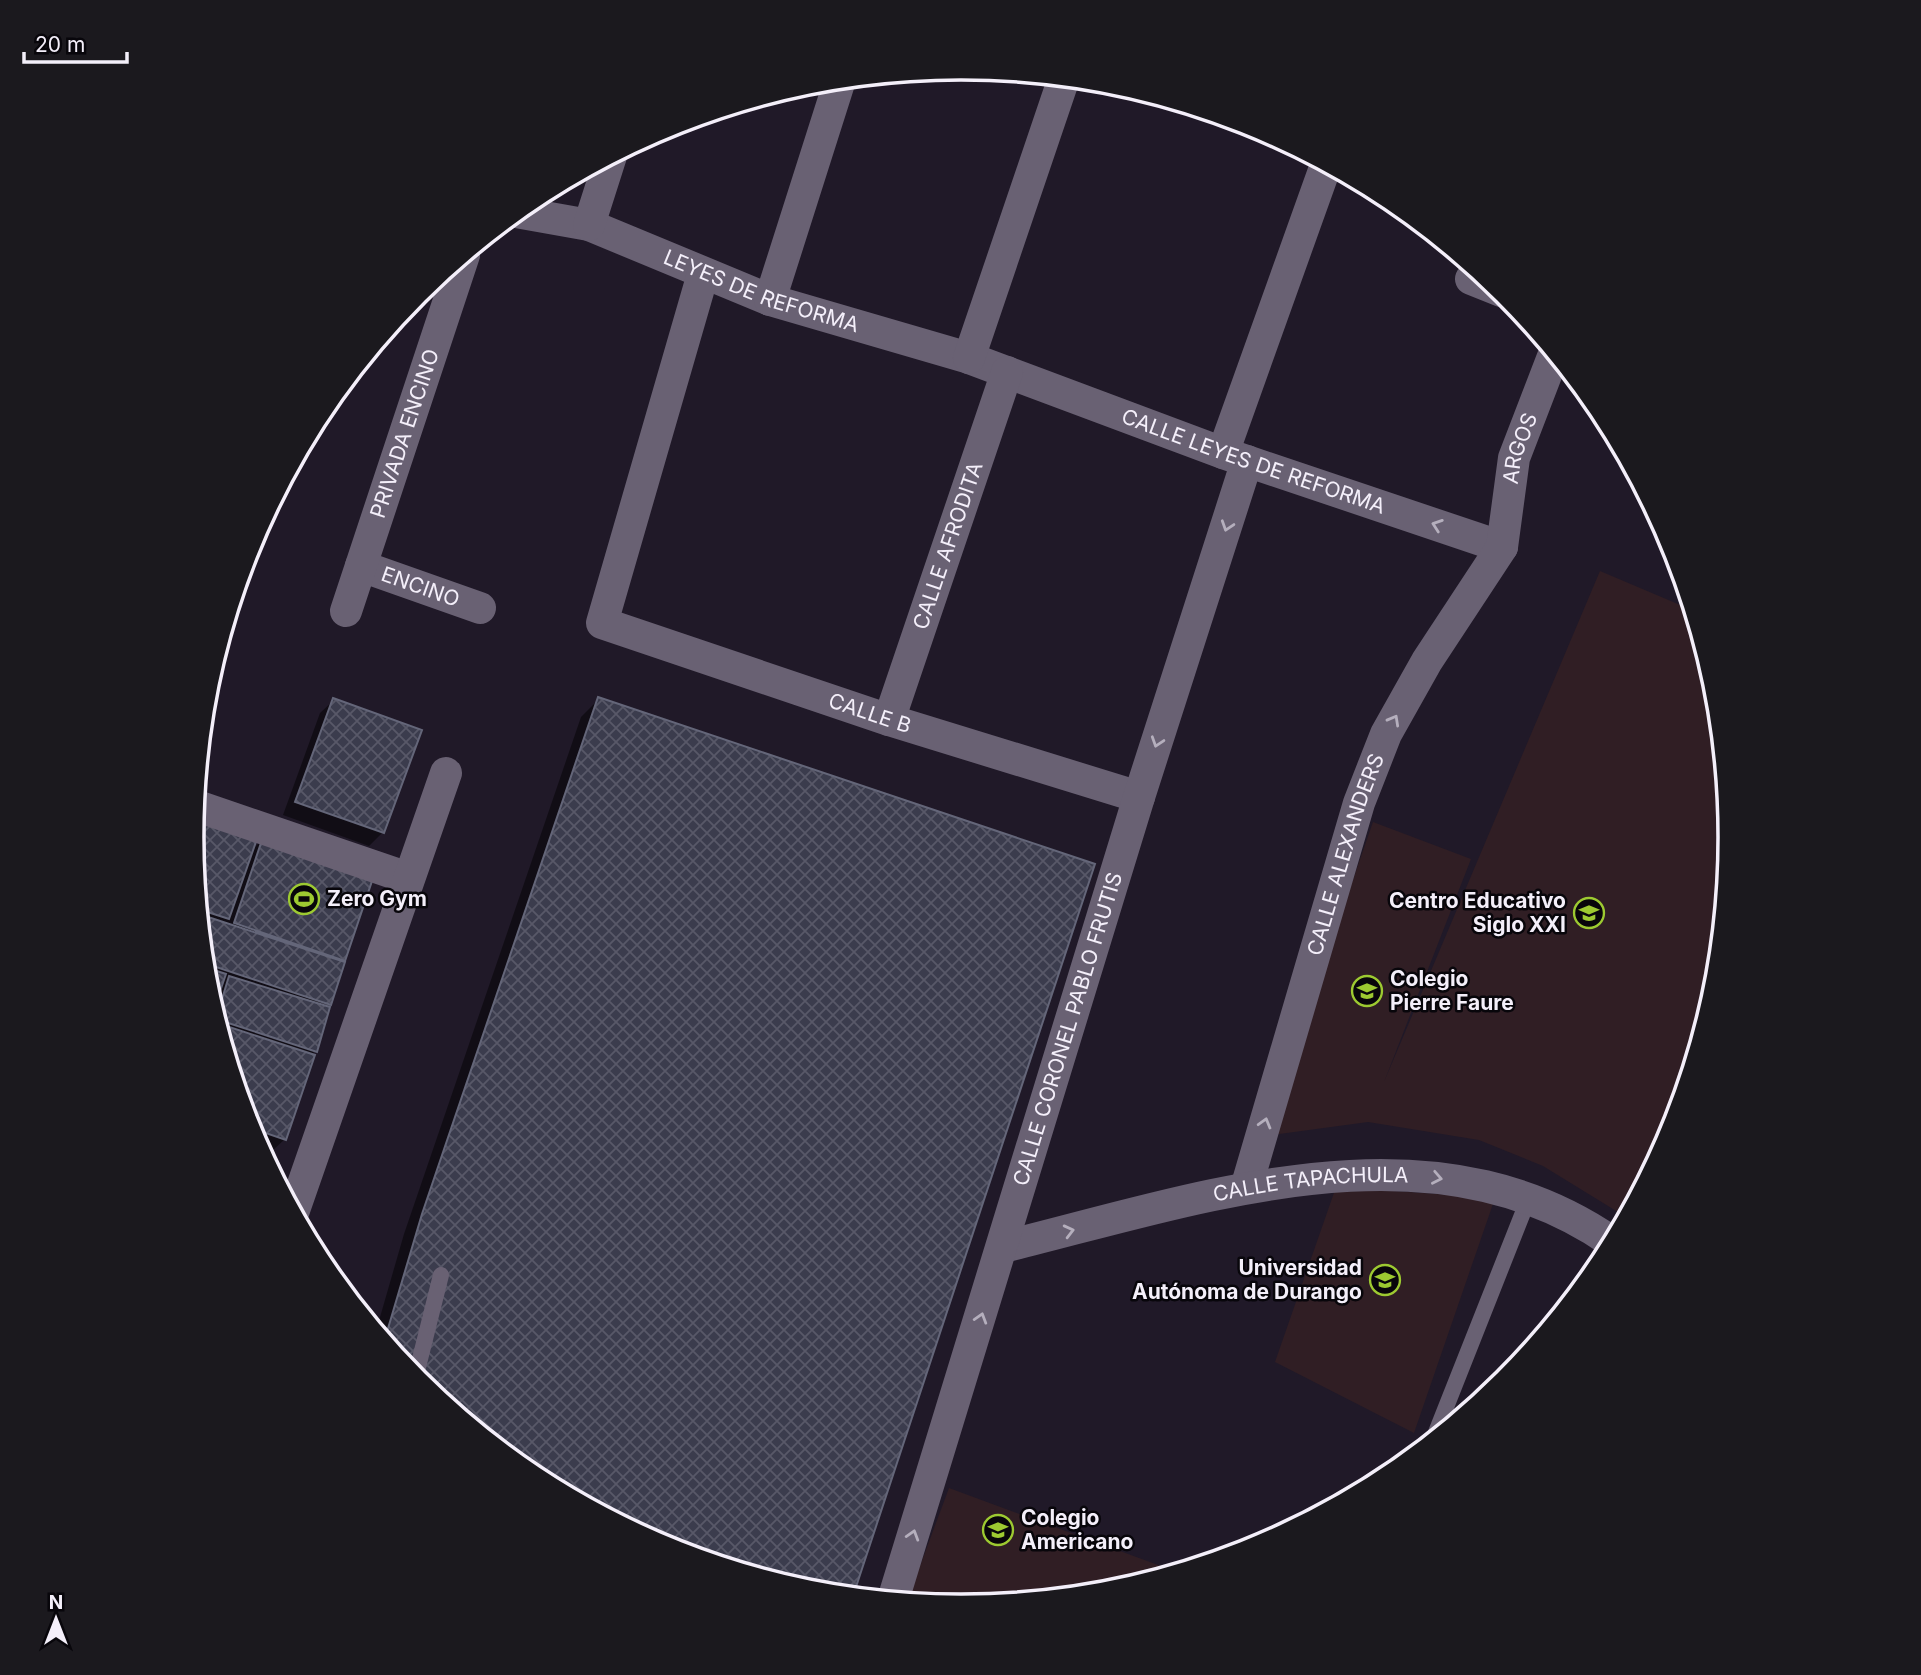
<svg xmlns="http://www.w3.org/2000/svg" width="1921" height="1675" font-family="Inter,sans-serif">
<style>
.education{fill:#301e24}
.shadow{fill:#0007}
.building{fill:url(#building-cross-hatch);stroke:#646679;stroke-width:2}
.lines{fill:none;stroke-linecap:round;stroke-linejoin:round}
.service{stroke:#696173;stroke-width:16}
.minor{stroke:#696173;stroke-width:32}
.oneway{stroke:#b5afbd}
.labels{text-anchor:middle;stroke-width:5;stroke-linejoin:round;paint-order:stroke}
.street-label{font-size:21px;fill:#f4effa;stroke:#08060b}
.poi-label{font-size:21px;font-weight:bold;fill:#f4effa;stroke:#08060b;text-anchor:start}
.rim{fill:none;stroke:#f4effa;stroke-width:3.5}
</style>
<defs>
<pattern id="building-cross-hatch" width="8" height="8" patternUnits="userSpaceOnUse" patternTransform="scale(1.75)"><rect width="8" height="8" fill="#3b3c4d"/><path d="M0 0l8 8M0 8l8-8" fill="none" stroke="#585868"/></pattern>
</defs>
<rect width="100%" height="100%" fill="#201928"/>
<!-- education -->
<path class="education" d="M1600 571 1692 610 1715 688 1730 838 1715 988 1671 1132 1626 1217 1543 1166 1479 1140 1368 1122 1264 1136 1373 822 1471 859 1384 1082Z
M1336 1187 1495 1198 1414 1433 1275 1362Z
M949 1488 1177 1572 1110 1592 960 1607 907 1601Z"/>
<!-- shadow -->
<path class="shadow" d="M599 699 881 1512 851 1596 810 1592 666 1548 533 1477 416 1381 376 1331 404 1234 581 717Z
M334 700 383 832 369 846 283 815 320 713Z
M191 837 250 852 263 839 344 960 285 1139 271 1152 258 1148 250 1132 206 987Z"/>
<!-- building -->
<path class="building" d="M598 697 1095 864 853 1596 810 1592 666 1548 533 1477 416 1381 384 1342 422 1214Z
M333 698 422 730 384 833 295 802Z
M193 816 258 836 229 919 198 909 191 837Z
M263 837 374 875 345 961 234 923Z
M199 914 345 962 331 1005 204 963Z
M204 967 226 974 213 1012 206 987Z
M229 976 330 1007 317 1052 216 1019Z
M217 1023 315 1055 286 1140 248 1127Z"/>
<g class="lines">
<!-- service -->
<path class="service" d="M415 1379 441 1275
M1433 1440 1528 1200"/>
<!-- minor -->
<g class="minor">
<path id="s1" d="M516 212 589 225 770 300 969 358 1223 453 1502 547"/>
<path d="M589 225 611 156"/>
<path id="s2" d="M703 274 602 623 889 720 1139 797"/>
<path d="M1471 279 1501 291"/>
<path d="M770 300 840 80"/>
<path d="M969 358 1064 78"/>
<path d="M1223 453 1326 165"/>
<path id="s3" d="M361 566 480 608"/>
<path id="s4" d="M346 611 464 255"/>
<path id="s5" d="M889 720 1007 372"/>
<path d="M194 805 408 878"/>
<path id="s6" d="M1246 1188 1359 803 1386 734 1427 661 1502 547 1514 458 1554 354"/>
<path d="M293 1213 446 773"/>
<path id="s7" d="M1003 1247C1199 1199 1429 1115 1612 1242"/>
<path id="s8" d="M893 1600 1139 797 1247 461"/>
</g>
</g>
<!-- one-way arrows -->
<defs><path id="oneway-chevron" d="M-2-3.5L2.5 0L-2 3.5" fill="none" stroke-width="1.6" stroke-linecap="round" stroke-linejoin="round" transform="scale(1.75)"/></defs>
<g class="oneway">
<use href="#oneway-chevron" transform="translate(1437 525) rotate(-161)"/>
<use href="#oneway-chevron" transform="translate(1227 526) rotate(108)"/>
<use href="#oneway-chevron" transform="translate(1394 720) rotate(-61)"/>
<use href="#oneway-chevron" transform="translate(1157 742) rotate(108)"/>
<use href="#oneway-chevron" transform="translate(1265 1123) rotate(-74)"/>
<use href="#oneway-chevron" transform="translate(1437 1178) rotate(11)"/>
<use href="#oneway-chevron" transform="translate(1069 1231) rotate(-14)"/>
<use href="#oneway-chevron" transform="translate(981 1318) rotate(-73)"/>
<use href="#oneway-chevron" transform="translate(913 1535) rotate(-73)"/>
</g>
<!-- icons -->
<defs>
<g id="stadium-ring" transform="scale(1.575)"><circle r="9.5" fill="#08060b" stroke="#9dca31" stroke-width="1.5"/><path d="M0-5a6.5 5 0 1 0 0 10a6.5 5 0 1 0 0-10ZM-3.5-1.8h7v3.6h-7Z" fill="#9dca31"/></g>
<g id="school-ring" transform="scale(1.575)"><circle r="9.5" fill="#08060b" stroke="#9dca31" stroke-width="1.5"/><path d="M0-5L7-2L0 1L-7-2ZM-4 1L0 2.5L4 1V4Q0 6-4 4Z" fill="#9dca31"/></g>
<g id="university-ring" transform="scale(1.575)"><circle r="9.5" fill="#08060b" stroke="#9dca31" stroke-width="1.5"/><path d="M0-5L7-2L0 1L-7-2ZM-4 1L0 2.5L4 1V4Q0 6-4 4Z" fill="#9dca31"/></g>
</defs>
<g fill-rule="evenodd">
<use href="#stadium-ring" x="304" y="899"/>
<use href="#school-ring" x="1589" y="913"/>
<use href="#school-ring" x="1367" y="991"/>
<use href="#university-ring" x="1385" y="1280"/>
<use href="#school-ring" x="998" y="1530"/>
</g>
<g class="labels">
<!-- street labels -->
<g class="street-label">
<text dy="7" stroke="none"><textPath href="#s1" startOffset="259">LEYES DE REFORMA</textPath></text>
<text dy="7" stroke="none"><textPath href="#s4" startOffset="187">PRIVADA ENCINO</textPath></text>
<text dy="7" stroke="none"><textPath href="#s6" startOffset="796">ARGOS</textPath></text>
<text dy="7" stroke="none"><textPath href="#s1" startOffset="780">CALLE LEYES DE REFORMA</textPath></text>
<text dy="7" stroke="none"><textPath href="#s5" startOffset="184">CALLE AFRODITA</textPath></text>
<text dy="7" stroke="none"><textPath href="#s3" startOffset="63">ENCINO</textPath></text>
<text dy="7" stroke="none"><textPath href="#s2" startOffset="646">CALLE B</textPath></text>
<text dy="7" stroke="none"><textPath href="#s6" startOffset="348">CALLE ALEXANDERS</textPath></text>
<text dy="7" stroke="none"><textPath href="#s8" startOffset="597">CALLE CORONEL PABLO FRUTIS</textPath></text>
<text dy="7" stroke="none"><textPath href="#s7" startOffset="315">CALLE TAPACHULA</textPath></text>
</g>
<!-- poi labels -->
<g class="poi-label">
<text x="327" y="906">Zero Gym</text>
<text x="1566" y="908" text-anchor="end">Centro Educativo<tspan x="1566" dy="24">Siglo XXI</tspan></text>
<text x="1390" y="986">Colegio<tspan x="1390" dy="24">Pierre Faure</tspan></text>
<text x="1362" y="1275" text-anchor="end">Universidad<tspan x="1362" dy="24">Autónoma de Durango</tspan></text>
<text x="1021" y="1525">Colegio<tspan x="1021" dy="24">Americano</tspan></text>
</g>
</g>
<!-- crop -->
<path d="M0 0H1921V1675H0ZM204 837a757 757 0 1 1 1514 0a757 757 0 1 1-1514 0Z" fill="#1b191e" fill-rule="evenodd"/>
<path class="rim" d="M204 837a757 757 0 1 1 1514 0a757 757 0 1 1-1514 0Z"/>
<!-- north arrow -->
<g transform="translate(56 1619)" stroke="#08060b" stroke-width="5" paint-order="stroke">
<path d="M0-5L12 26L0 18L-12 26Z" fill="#f4effa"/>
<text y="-10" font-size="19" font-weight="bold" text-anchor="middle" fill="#f4effa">N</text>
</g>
<!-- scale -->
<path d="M24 52v10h103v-10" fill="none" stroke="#f4effa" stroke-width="3.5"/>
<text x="35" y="52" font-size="21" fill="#f4effa" stroke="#08060b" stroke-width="5" paint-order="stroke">20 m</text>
</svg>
